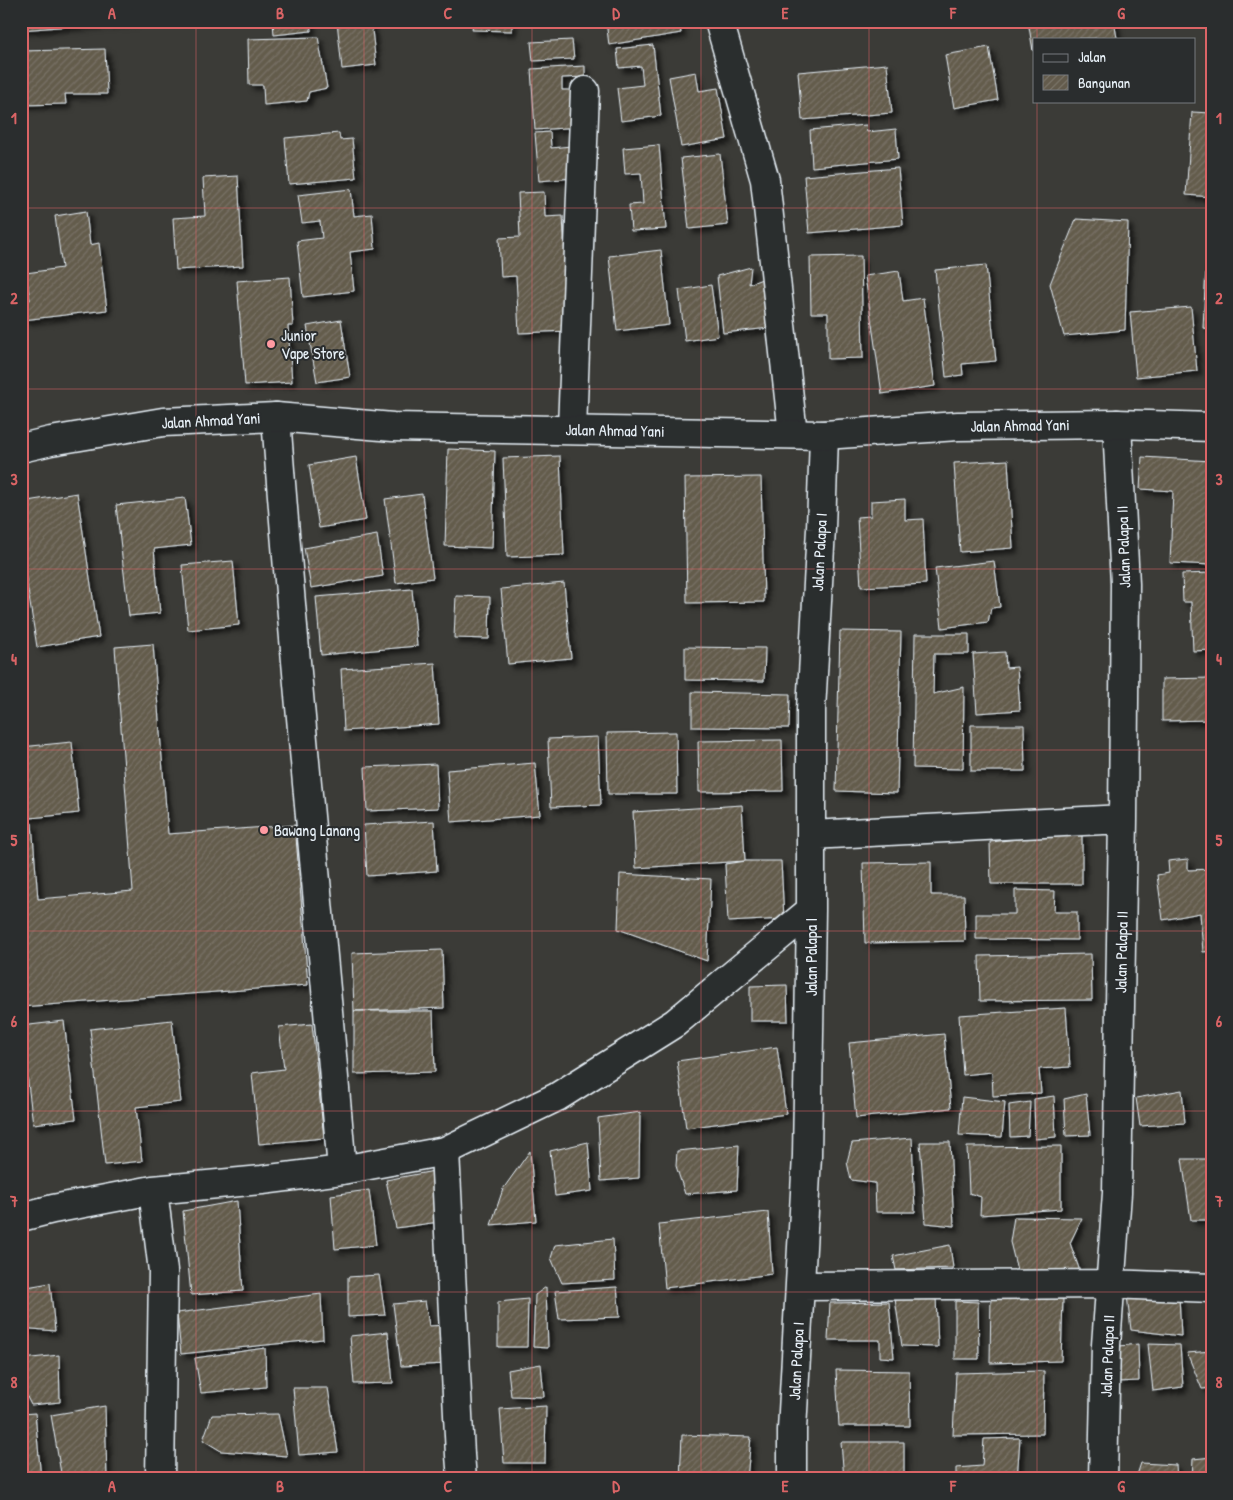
<svg xmlns="http://www.w3.org/2000/svg" width="1233" height="1500" font-family="'Patrick Hand',sans-serif">
<style>
.building{fill:url(#building-hatch);stroke:#e8f1f8;filter:url(#shadow)}
.lines{fill:none;stroke-linecap:round;stroke-linejoin:round}
.street-casing{stroke:#e8f1f8;stroke-width:31}
.primary-casing{stroke:#e8f1f8;stroke-width:31}
.street{stroke:#2a2d2e;stroke-width:28}
.primary{stroke:#2a2d2e;stroke-width:28}
.grid{fill:none;stroke:#db6466;stroke-width:1;stroke-opacity:0.55}
.poi-dot{fill:#ff9aa2;stroke:#2a2d2e;stroke-width:2}
.labels{text-anchor:middle;stroke-width:4;stroke-linejoin:round;paint-order:stroke}
.poi-label{font-size:16px;fill:#e8f1f8;stroke:#2a2d2e;text-anchor:start}
.street-label{font-size:16px;fill:#e8f1f8;stroke:#2a2d2e}
.neatline{fill:none;stroke:#db6466;stroke-width:2}
.grid-label{font-size:16px;text-anchor:middle;font-weight:bold;fill:#db6466}
</style>
<defs>
<pattern id="building-hatch" width="6" height="6" patternUnits="userSpaceOnUse" patternTransform="scale(1.25)"><rect width="6" height="6" fill="#635b4c"/><path d="M-1 1l2-2M0 6l6-6M5 7l2-2" fill="none" stroke="#797367"/></pattern>
<filter id="shadow"><feDropShadow dx="4.5" dy="4.5" stdDeviation="2.5" flood-color="#0009"/></filter>
</defs>
<rect width="100%" height="100%" fill="#3b3b37"/>
<filter id="ink" filterUnits="userSpaceOnUse"><feTurbulence type="fractalNoise" baseFrequency=".02" numOctaves="2"/><feDisplacementMap in="SourceGraphic" scale="10" xChannelSelector="R" yChannelSelector="G"/><feConvolveMatrix kernelMatrix="1 2 1 2 8 2 1 2 1" color-interpolation-filters="sRGB"/></filter>
<g filter="url(#ink)">
<!-- building -->
<path class="building" d="M21 21H134L21 30Z
M273 21H310L311 31 274 35Z
M337 21H371L376 65 342 69Z
M473 21H512V31L472 30Z
M606 21H679L681 33 609 45Z
M1028 21H1114L1117 38 1034 39 1033 51Z
M318 37 327 88 309 92 307 101 264 105 263 85H249L248 39Z
M572 40 574 59 533 61 531 42Z
M653 45 661 116 621 121 617 88 643 85 641 66 619 68 617 49Z
M989 47 998 100 954 108 945 55Z
M105 49 107 94H65L66 104 21 105V51Z
M887 64 892 113 802 120 798 72Z
M585 66V77L562 78V90H578L580 127 535 130 531 69Z
M696 72 699 91 718 88 727 139 681 147 669 77Z
M1192 112 1212 113V197L1186 195Z
M866 125 867 132 896 129 898 159 812 167 810 130Z
M550 132 551 148 571 146 573 178 539 181 535 133Z
M339 133 340 140 352 139 356 178 289 184 285 138Z
M659 145 666 229 631 231 629 205 643 204 641 173 625 174 623 148Z
M720 154 728 225 689 229 681 158Z
M898 168 903 225 809 233 804 176Z
M238 176 243 266 176 270 173 218 205 216 203 178Z
M351 189 354 216 372 214 375 249 350 252 354 291 303 297 297 241 322 238 320 221 302 223 298 195Z
M544 192 545 217 563 216 569 331 519 333 516 276 501 277 499 238 520 237 518 193Z
M86 211 90 245 99 243 107 310 23 320 21 302 30 300 26 273 62 268 55 216Z
M1076 219 1128 222 1125 330 1064 336 1050 284Z
M1207 245 1212 246V329L1203 328Z
M661 250 669 325 617 331 609 256Z
M861 256 863 358 828 359V313H811L810 257Z
M986 265 996 361 962 364 963 375 946 377 935 270Z
M751 267 749 284 762 279 770 328 723 333 717 276Z
M899 271 903 301 923 298 935 386 882 394 865 276Z
M290 277 293 326H288L292 382 245 385 237 281Z
M711 285 718 336 685 341 679 290Z
M1191 307 1197 371 1136 377 1130 312Z
M341 320 350 377 317 382 307 326Z
M448 449 495 451 492 548 445 546Z
M560 456 564 555 507 557 503 458Z
M356 457 366 520 319 528 309 465Z
M1142 457 1212 461V565L1170 563 1173 491 1140 489Z
M1008 460 1013 548 960 552 954 463Z
M761 477 764 602 687 603 685 478Z
M77 493 99 637 37 647 21 547V502Z
M422 494 433 578 396 583 385 499Z
M185 498 191 545 154 549 160 613 129 616 116 505Z
M905 499V520L923 519 926 584 861 587 857 517 871 516V501Z
M377 535 383 576 311 588 304 548Z
M233 561 239 625 188 630 182 565Z
M994 561 1000 607 991 608 988 622 942 628 935 568Z
M1212 573V650L1193 651 1191 602H1183L1182 574Z
M564 583 571 658 508 664 501 589Z
M412 589 417 646 321 655 316 597Z
M456 596 490 597 489 639 454 638Z
M840 631 901 632 897 793 836 791Z
M915 634H969V654H934L933 694 964 687 963 769 913 768Z
M153 644 168 834 295 825 308 985 21 1007V824L32 823 38 899 133 891 115 647Z
M685 647 765 648 764 681 685 680Z
M1005 652 1006 668 1017 667 1020 710 977 713 973 654Z
M435 663 439 724 344 731 341 669Z
M1212 678V720L1162 721V679Z
M692 692 790 694 789 728 692 727Z
M971 725H1024L1025 771H971Z
M676 732 677 794H608L607 733Z
M598 737 601 805 551 807 548 739Z
M782 740 783 791 699 792 698 741Z
M72 742 79 813 21 819V747Z
M535 763 540 815 451 822 447 770Z
M436 764 438 808 367 811 365 767Z
M742 805 745 861 636 868 633 812Z
M434 821 437 871 367 876 364 825Z
M1082 832V884H991L990 842Z
M1188 859V870L1212 869V951L1203 952 1200 913 1163 920 1157 875 1169 873 1168 861Z
M745 861H781L784 919 728 922 725 864Z
M931 862V895H964L965 941 865 943 863 863Z
M620 874 711 879 707 961 618 929Z
M1015 890 1055 891 1054 912H1077V940L976 939V914H1015Z
M442 950 444 1008 354 1011 352 953Z
M1091 954 1092 1000 980 1001 979 956Z
M787 985 788 1021H750V986Z
M1066 1008 1070 1067 1039 1069 1041 1093 993 1096 992 1072 963 1075 959 1015Z
M354 1011H433L435 1072 354 1074Z
M172 1020 181 1102 136 1107 142 1161 105 1165 90 1029Z
M64 1021 76 1119 33 1124 24 1051 21 1052V1026Z
M312 1024 324 1138 259 1144 252 1073 284 1069 279 1027Z
M944 1034 951 1108 856 1118 849 1043Z
M777 1047 786 1114 686 1128 677 1061Z
M1182 1090 1185 1123 1140 1126 1136 1098Z
M1086 1094 1090 1135 1066 1136 1064 1099Z
M1054 1096 1056 1137 1035 1139 1034 1099Z
M962 1097 1005 1102 1002 1137 959 1135Z
M1030 1102 1028 1136 1010 1137 1009 1105Z
M640 1112 639 1178 601 1181 598 1118Z
M912 1138 915 1212H876L875 1183 851 1180 847 1162 852 1143Z
M588 1142 592 1191 555 1196 550 1151Z
M920 1142H950L954 1226 926 1223Z
M739 1145 737 1190 685 1194 676 1166 677 1151Z
M1061 1146V1209L980 1215 981 1197 969 1193 967 1147Z
M530 1151 536 1221 491 1225 503 1189Z
M1182 1159H1212V1220H1191Z
M434 1171 439 1222 396 1228 386 1180Z
M369 1190 376 1245 335 1249 331 1195Z
M237 1201 243 1291 191 1295 183 1211Z
M768 1212 772 1274 665 1288 659 1224Z
M1014 1217 1082 1218 1070 1243 1081 1274H1018L1010 1242Z
M613 1239 615 1280 562 1283 551 1258 555 1245Z
M950 1245 953 1268 896 1270 893 1256Z
M379 1275 385 1315 348 1317V1277Z
M50 1283 55 1331 21 1328V1288Z
M546 1287 548 1348 533 1347 535 1295Z
M617 1287 620 1317 559 1319 555 1291Z
M321 1294 323 1339 181 1354 177 1313Z
M991 1295 1063 1299 1061 1361 990 1363Z
M1127 1295H1179L1181 1336 1131 1330Z
M936 1297 938 1347 902 1346 895 1299Z
M528 1299 527 1347H498V1302Z
M425 1301 429 1326 447 1325 448 1364 401 1366 393 1304Z
M955 1301 978 1302 979 1359H955Z
M889 1302 894 1358 880 1357V1340H828L830 1303Z
M388 1332 393 1383 354 1384 350 1336Z
M1138 1344 1139 1381 1117 1382 1120 1346Z
M1148 1344 1180 1345 1183 1387 1153 1391Z
M265 1348 266 1387 201 1393 195 1358Z
M1212 1351V1388L1202 1389 1187 1353Z
M59 1355 60 1402 31 1405 21 1385 23 1359Z
M541 1364 544 1397 511 1396 508 1370Z
M836 1370 909 1371 910 1426H839Z
M1044 1371 1043 1434 953 1435 956 1373Z
M293 1388H328L338 1452 299 1455Z
M105 1406 107 1479H62L51 1415Z
M546 1406 545 1463H504L500 1409Z
M35 1413 41 1479H21V1414Z
M278 1414 287 1456 221 1451 203 1440 212 1415Z
M682 1435 751 1437 747 1479H680Z
M1020 1438 1017 1479H956V1468L982 1466 984 1439Z
M841 1442H904V1479H844Z
M1212 1457V1479H1192L1193 1459Z
M1141 1463 1176 1465 1177 1479H1139L1137 1475Z
M618 1475 671 1476V1479H618Z"/>
<g class="lines">
<!-- street casing -->
<g class="street-casing">
<path id="street" d="M719 21 765 180 793 434
M276 417C294 668 321 919 342 1170
M572 429 585 91
M811 835 1123 819
M445 1151 460 1455 462 1479
M21 1217 53 1209 153 1190
M801 1286 1110 1284 1212 1288
M160 1479 163 1271 153 1190 262 1180 342 1170 445 1151 557 1097 675 1023 811 910
M792 1479V1430L807 1156 811 910V710L821 529 824 435
M1103 1479 1106 1345 1117 1193 1123 819 1125 584 1117 424"/>
</g>
<!-- primary casing -->
<g class="primary-casing">
<path id="primary" d="M21 448 51 441 163 422 276 417 393 427 824 435 958 426 1117 424 1212 427"/>
</g>
<!-- street -->
<use href="#street" class="street"/>
<!-- primary -->
<use href="#primary" class="primary"/>
</g>
</g>
<!-- grid -->
<path class="grid" d="M196 21V1479M364 21V1479M532 21V1479M701 21V1479M869 21V1479M1037 21V39M1037 101V1479M21 208H1212M21 389H1212M21 569H1212M21 750H1212M21 931H1212M21 1111H1212M21 1292H1212"/>
<!-- markers -->
<g class="poi-dot">
<circle cx="271" cy="344" r="5"/>
<circle cx="264" cy="830" r="5"/>
</g>
<g class="labels">
<!-- poi labels -->
<g class="poi-label">
<text x="281" y="341">Junior<tspan x="281" dy="18">Vape Store</tspan></text>
<text x="274" y="836">Bawang Lanang</text>
</g>
<!-- street labels -->
<g class="street-label">
<text transform="translate(211 420) rotate(-3)" y="6">Jalan Ahmad Yani</text>
<text transform="translate(1020 425) rotate(-1)" y="6">Jalan Ahmad Yani</text>
<text transform="translate(615 430) rotate(1)" y="6">Jalan Ahmad Yani</text>
<text transform="translate(1123 547) rotate(-92)" y="6">Jalan Palapa II</text>
<text transform="translate(819 552) rotate(-87)" y="6">Jalan Palapa I</text>
<text transform="translate(1121 952) rotate(-89)" y="6">Jalan Palapa II</text>
<text transform="translate(811 957) rotate(-90)" y="6">Jalan Palapa I</text>
<text transform="translate(1107 1356) rotate(-88)" y="6">Jalan Palapa II</text>
<text transform="translate(796 1361) rotate(-87)" y="6">Jalan Palapa I</text>
</g>
</g>
<!-- margin -->
<rect width="1233" height="1500" fill="none" stroke="#2a2d2e" stroke-width="55"/>
<!-- legend -->
<rect x="1033" y="38" width="162" height="65" fill="#2a2d2e" stroke="#767b7f"/>
<rect x="1043" y="54" width="25" height="8" fill="#2a2d2e" stroke="#767b7f"/>
<text x="1078" y="62" font-size="15" fill="#e8f1f8">Jalan</text>
<rect x="1043" y="75" width="25" height="15" fill="url(#building-hatch)" stroke="#767b7f"/>
<text x="1078" y="88" font-size="15" fill="#e8f1f8">Bangunan</text>
<rect x="28" y="28" width="1178" height="1444" class="neatline"/>
<g class="grid-label">
<text x="112" y="19">A</text>
<text x="280" y="19">B</text>
<text x="448" y="19">C</text>
<text x="616" y="19">D</text>
<text x="785" y="19">E</text>
<text x="953" y="19">F</text>
<text x="1121" y="19">G</text>
<text x="14" y="124">1</text>
<text x="1219" y="124">1</text>
<text x="14" y="304">2</text>
<text x="1219" y="304">2</text>
<text x="14" y="485">3</text>
<text x="1219" y="485">3</text>
<text x="14" y="665">4</text>
<text x="1219" y="665">4</text>
<text x="14" y="846">5</text>
<text x="1219" y="846">5</text>
<text x="14" y="1027">6</text>
<text x="1219" y="1027">6</text>
<text x="14" y="1207">7</text>
<text x="1219" y="1207">7</text>
<text x="14" y="1388">8</text>
<text x="1219" y="1388">8</text>
<text x="112" y="1492">A</text>
<text x="280" y="1492">B</text>
<text x="448" y="1492">C</text>
<text x="616" y="1492">D</text>
<text x="785" y="1492">E</text>
<text x="953" y="1492">F</text>
<text x="1121" y="1492">G</text>
</g>
</svg>
